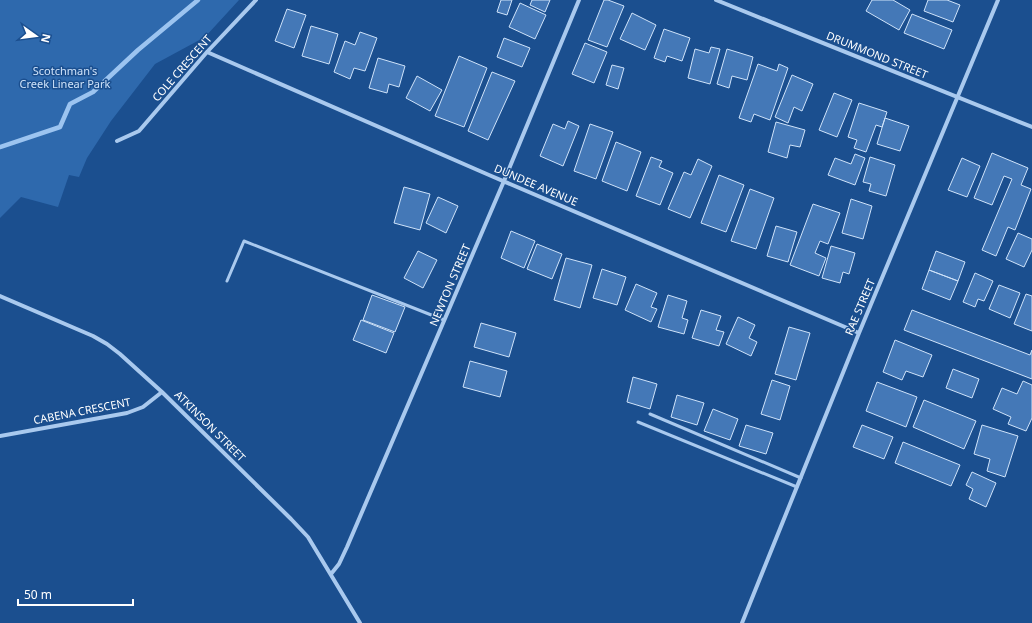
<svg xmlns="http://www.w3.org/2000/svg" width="1032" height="623" font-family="'Noto Sans',sans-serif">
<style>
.green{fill:#2e69ad}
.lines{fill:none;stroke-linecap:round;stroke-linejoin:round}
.stream{stroke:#9cc4f0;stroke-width:4.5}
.building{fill:#4478b7;stroke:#cfe3fa}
.lane{stroke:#a9c9ee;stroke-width:3}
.street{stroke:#a9c9ee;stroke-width:4}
.labels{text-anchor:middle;stroke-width:3;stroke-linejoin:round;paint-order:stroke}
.street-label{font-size:11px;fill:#fff;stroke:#1b4f8f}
.park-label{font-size:11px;fill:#cfe3fa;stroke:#1b4f8f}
</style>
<rect width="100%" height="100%" fill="#1b4f8f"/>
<!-- green -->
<path class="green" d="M0 0H239L205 37 155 64 111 121 87 158 79 177 69 175 58 207 21 197 0 218Z"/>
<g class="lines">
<!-- stream -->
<path class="stream" d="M0 147 60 127 70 104 93 92 138 50 198 0"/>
</g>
<!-- building -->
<path class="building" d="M501 0H512L507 15 497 12Z
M532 0H550L545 12 530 5Z
M604 0H608L624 6 607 47 588 40Z
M872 0H893L910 10 899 30 866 11Z
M928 0H947L960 5 953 22 924 11Z
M520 3 546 15 535 39 509 27Z
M287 9 306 15 294 48 275 41Z
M632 13 656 25 645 50 620 39Z
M912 14 952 30 944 49 904 33Z
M311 26 338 34 329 64 302 56Z
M664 29 690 38 682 61 667 56 665 62 654 58Z
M360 32 377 38 365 71 354 68 350 79 334 72 345 41 355 45Z
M504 38 530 48 522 67 497 57Z
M585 43 607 52 594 83 572 74Z
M711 47 720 49 710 84 688 78 695 49 709 53Z
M727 49 753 57 747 80 732 76 729 88 717 84Z
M459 56 487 68 464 127 435 116Z
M378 58 405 66 399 87 389 84 387 93 369 88Z
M758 64 777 71 779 64 788 68 770 120 754 114 751 122 739 118Z
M612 65 624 68 618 89 606 85Z
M492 72 515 81 488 140 468 131Z
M792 75 813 84 802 111 794 107 788 123 775 117Z
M417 76 442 90 430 111 406 98Z
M834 93 852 100 837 137 819 130Z
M859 103 887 112 882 127 876 125 866 152 854 148 857 140 848 137Z
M885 118 909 126 900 151 877 144Z
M568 121 579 126 563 166 540 156 553 124 565 129Z
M776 122 805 130 800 147 790 145 787 158 768 152Z
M590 124 613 132 596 179 574 171Z
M616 142 641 152 627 191 602 181Z
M992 153 1028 168 1021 185 1031 189 1015 230 1008 227 996 256 982 250 1012 179 1004 176 992 205 974 198Z
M855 154 865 158 855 185 828 175 835 158 851 164Z
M651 157 662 161 659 167 673 173 660 205 636 196Z
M870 157 895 165 886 196 869 191 871 184 863 182Z
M962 158 980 166 967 197 948 190Z
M698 159 712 166 690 218 668 209 684 172 691 175Z
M719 175 744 185 726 232 701 223Z
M404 187 430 194 420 230 394 223Z
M750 189 774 198 756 249 731 241Z
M438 197 458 206 446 233 426 223Z
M851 199 872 206 863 239 842 233Z
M813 204 840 213 828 244 820 241 815 253 826 258 819 276 790 265Z
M776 226 797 232 788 262 767 256Z
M511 231 535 241 524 268 501 258Z
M1018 233 1032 239V250L1024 267 1006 259Z
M537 244 562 254 552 279 527 269Z
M831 246 855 253 849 274 843 272 840 283 822 278Z
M418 251 437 260 423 288 404 278Z
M936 251 965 262 958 281 929 270Z
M566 258 592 265 580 308 554 300Z
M602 269 626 277 617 305 593 298Z
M929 270 958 281 950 300 922 289Z
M975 273 993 281 984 301 978 299 975 307 963 302Z
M636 284 657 293 651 307 657 309 651 322 625 310Z
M999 285 1020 293 1010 318 989 309Z
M1026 294 1032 296V331L1014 324Z
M372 295 405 307 395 332 363 320Z
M668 295 687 301 682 318 688 320 684 334 658 327Z
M701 310 721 316 716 330 724 332 719 346 692 338Z
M912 310 1030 355 1032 350V379L904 330Z
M738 317 755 325 749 338 757 342 751 356 726 344Z
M361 320 394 333 386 353 353 340Z
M481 323 516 333 509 357 474 347Z
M789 327 810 333 796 380 775 374Z
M895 340 932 355 923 377 906 371 902 380 883 372Z
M470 361 507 371 500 397 463 387Z
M953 369 979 379 972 398 946 388Z
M633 377 657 384 650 409 627 402Z
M772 380 790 386 780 420 761 414Z
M1023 381 1032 385V418L1026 431 1008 424 1011 417 993 409 1002 388 1017 394Z
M877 382 917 397 906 427 866 411Z
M677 395 704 403 697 425 671 417Z
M924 400 976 421 964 449 913 427Z
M713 409 738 419 730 440 704 431Z
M746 425 773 433 766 454 739 446Z
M862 425 893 437 884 459 853 447Z
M982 425 1018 436 1005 477 987 471 990 459 974 454Z
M903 442 960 465 951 486 895 463Z
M972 472 996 483 986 507 969 499 973 489 966 485Z"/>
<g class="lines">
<!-- lane -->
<path class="lane" d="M227 281 244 241 444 320
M650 414 801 478
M638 422 797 487"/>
<!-- street -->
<path class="street" d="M716 0 1032 127
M207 52 489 175 859 333
M117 141 139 131 207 52 256 0
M0 296 93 336 107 344 120 354 162 392 291 519 308 537 360 623
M0 436 127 413 143 407 162 392
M331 574 339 564 347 547 504 181 579 0
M742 623 859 333 998 0"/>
</g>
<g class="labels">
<!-- street labels -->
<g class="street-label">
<text transform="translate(877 55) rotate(22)" y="4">DRUMMOND STREET</text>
<text transform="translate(182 68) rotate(-49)" y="4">COLE CRESCENT</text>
<text transform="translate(536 185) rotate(23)" y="4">DUNDEE AVENUE</text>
<text transform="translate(450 285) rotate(-67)" y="4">NEWTON STREET</text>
<text transform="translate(860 307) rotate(-67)" y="4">RAE STREET</text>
<text transform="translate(82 411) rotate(-11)" y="4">CABENA CRESCENT</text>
<text transform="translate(210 426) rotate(45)" y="4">ATKINSON STREET</text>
</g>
<!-- park labels -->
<g class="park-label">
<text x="65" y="75">Scotchman's<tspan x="65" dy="13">Creek Linear Park</tspan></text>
</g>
</g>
<!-- north arrow -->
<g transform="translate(36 36) rotate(104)" stroke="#1b4f8f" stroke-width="3" paint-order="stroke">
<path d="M0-3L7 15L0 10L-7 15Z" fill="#ffffff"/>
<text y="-6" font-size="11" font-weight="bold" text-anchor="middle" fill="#ffffff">N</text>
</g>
<!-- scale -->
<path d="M18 599v6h115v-6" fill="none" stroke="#ffffff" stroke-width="2"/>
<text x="24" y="599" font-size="12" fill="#ffffff" stroke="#1b4f8f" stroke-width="3" paint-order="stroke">50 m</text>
</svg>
